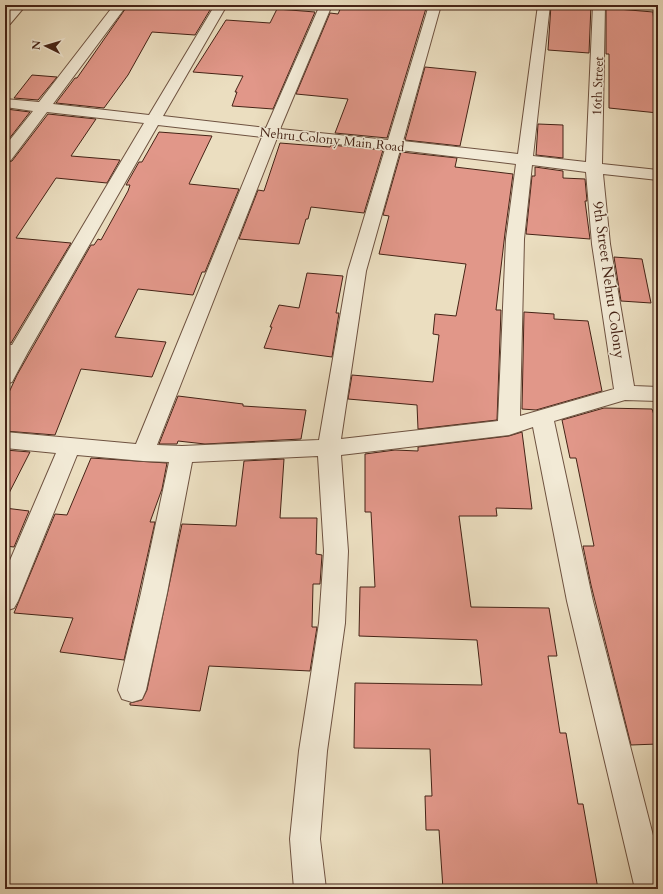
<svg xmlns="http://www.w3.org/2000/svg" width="663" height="894" font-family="Cardo,serif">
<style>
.building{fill:#e19789;stroke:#452316}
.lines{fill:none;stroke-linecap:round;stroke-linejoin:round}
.minor-casing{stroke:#6e5240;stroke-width:2}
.minor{fill:#f2ead6;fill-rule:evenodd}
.labels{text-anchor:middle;stroke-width:3;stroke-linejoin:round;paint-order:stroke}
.far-street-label{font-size:13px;fill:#452316;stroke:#f2ead6}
.street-label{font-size:15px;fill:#452316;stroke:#f2ead6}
</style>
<rect width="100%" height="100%" fill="#ebdec0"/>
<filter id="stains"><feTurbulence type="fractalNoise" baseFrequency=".005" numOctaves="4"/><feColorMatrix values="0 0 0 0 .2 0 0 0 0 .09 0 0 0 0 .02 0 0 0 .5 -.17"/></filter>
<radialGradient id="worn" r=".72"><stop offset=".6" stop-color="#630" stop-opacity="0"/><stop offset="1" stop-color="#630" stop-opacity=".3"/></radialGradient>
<!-- building -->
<path class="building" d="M128 5H213L195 35 152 32 128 75 104 108 56 103 75 78H77Z
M342 5H427L387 138 335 133 348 99 296 94 330 13 338 14Z
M551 5H591L589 53 548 50Z
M606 8 653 12 654 22 658 23V113L609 108V54H606Z
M277 9 315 12 273 109 232 106 237 92H235L243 76 193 72 226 20 270 23Z
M425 67 476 72 460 146 405 140Z
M32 75 57 77 38 100 14 98Z
M6 109 30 112 5 144V110Z
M48 114 96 119 71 156 120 160 107 183 56 178 16 238 71 243 11 343H5V163L12 161Z
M538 124 563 125V158L536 155Z
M159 132 212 136 189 184 239 189 205 272H202L193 295 138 289 115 337 166 342 152 377 81 369 55 435 5 431V401L17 375 91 245H94L98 239 101 240 128 191 130 185H126L139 162H142Z
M280 143 330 147 331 145 383 150 364 213 311 207 308 219H306L299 244 239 239 258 190 264 191Z
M401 152 457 158 455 167 513 174 505 233 496 310H501L497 420 418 429 417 405 348 399 352 375 433 382 439 335 433 334 435 314 456 316 466 264 379 254 389 216 383 215Z
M535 167 563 171V178L585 179 587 201H585L590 239 526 234 532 176H535Z
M614 257 642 259 651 303 621 301Z
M307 273 343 276 336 313H339L332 357 264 348 272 327H270L279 305 299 308Z
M524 312 554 314V319L588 321 602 391 536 410 522 409Z
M178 396 243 404V406L306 410 301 439 205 444 178 441 177 444H159Z
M604 408 652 409 658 427V744L631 745 591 585 583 546H594L576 458H570L562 420Z
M522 432 532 509 496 508 497 516H459L471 607 549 608 557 656H548L560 733H566L578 804H583L598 889H443L439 830H426L425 796H432L430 749 354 748 355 683 482 685 477 640 359 636 360 587H375L371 512H365V454L395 450 418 451V447L509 436Z
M5 450 30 452 5 501Z
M91 458 167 463 162 489 150 522H155L124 660 60 652 73 618 14 613 55 514 67 515Z
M284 459 280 518H317L316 554 322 555 320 584H313L312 627H317L310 671 209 666 200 711 130 705V703L142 700 147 690 182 524 236 526 244 461Z
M5 508 29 511 14 547 5 546Z"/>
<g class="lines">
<!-- minor casing -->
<g class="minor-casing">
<path id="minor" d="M13 5H26L10 24 5 25V13Z
M114 5H127L53 104 149 115 215 5H227L163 116 266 128 320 5H332L280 129 388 140 429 5H441L403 141 518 154 538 5H550L533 156 586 162 593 5H605L602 164 658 170V180L603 174 610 244 634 386 658 387V401L625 400 554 421 593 601 658 855V889H635L567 601 533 427 509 435 341 455 348 551 345 623 327 751 320 839 326 889H294L290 839 299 751 319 623 324 551 318 456 192 462 167 593 146 690 142 699 132 702 122 699 118 690 141 593 169 462 143 461 77 455 18 601 14 608 5 611V572L56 453 5 448V432L136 444 262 137 158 125 28 352 12 382 5 384V344L12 345 144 123 47 112 11 160 5 162V146L33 111 5 107V99L39 102ZM277 138 385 149 348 271 319 440 182 446 157 445ZM400 150 516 164 506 239 498 421 341 439 366 271ZM532 165 586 172 592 244 614 389 520 416 524 239Z"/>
</g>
<!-- minor -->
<use href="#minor" class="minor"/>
</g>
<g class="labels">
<!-- far-street labels -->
<g class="far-street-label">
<text transform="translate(597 86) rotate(-88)" y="5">16th Street</text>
<text transform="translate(332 139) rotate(6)" y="5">Nehru Colony Main Road</text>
</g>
<!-- street labels -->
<g class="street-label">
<text transform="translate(609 280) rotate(82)" y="5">9th Street Nehru Colony</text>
</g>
</g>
<!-- margin -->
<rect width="663" height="894" fill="none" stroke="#ebdec0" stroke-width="20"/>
<rect x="6" y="6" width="651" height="882" fill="none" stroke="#452316" stroke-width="2"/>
<rect x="10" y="10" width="643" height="874" fill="none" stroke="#452316"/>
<!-- north arrow -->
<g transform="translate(46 46) rotate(275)" stroke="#f2ead6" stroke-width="3" paint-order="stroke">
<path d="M0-3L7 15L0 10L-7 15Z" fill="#452316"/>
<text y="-6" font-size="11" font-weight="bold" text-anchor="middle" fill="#452316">N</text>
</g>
<rect width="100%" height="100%" filter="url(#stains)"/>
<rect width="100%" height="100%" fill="url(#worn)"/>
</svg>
